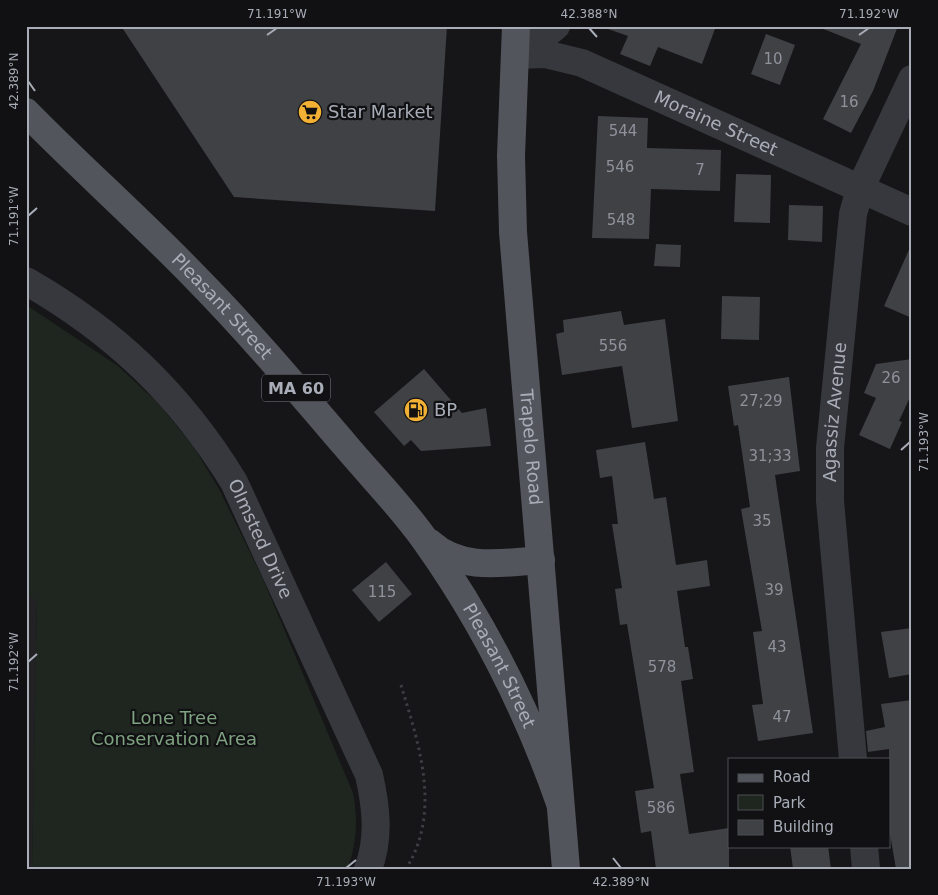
<svg xmlns="http://www.w3.org/2000/svg" width="938" height="895" font-family="'DejaVu Sans',sans-serif">
<style>
.built{fill:#222225}
.green{fill:#1e261f}
.building{fill:#404145}
.lines{fill:none;stroke-linecap:round;stroke-linejoin:round}
.path{stroke:#3d3f44;stroke-width:3;stroke-dasharray:2.5 4;stroke-linecap:butt}
.minor{stroke:#37383d;stroke-width:28}
.major{stroke:#53555c;stroke-width:28}
.ticks{fill:none;stroke:#a8adb8;stroke-width:2}
.labels{text-anchor:middle;stroke-width:4.5;stroke-linejoin:round;paint-order:stroke}
.number-label{font-size:15px;fill:#8e929b}
.shield{fill:#111113;stroke:#7b7e86;stroke-width:1}
.shield-label{font-size:16px;font-weight:bold;fill:#a8adb8}
.poi-label{font-size:18px;fill:#a8adb8;stroke:#111113;text-anchor:start}
.street-label{font-size:18px;fill:#a8adb8;stroke:#111113}
.park-label{font-size:18px;fill:#7fa381;stroke:#111113}
.neatline{fill:none;stroke:#a8adb8;stroke-width:2}
.ticks-label{font-size:12px;text-anchor:middle;fill:#a8adb8}
</style>
<rect width="100%" height="100%" fill="#161618"/>
<!-- built -->
<path class="built" d="M26 592 37 601 32 869H26Z"/>
<!-- green -->
<path class="green" d="M26 305 118 366 158 403 193 446 219 489 263 579 353 793C358 819 357 845 347 869H32L37 602 26 592Z"/>
<!-- building -->
<path class="building" d="M121 26H447L435 211 234 197Z
M608 26H716L702 64 658 47 650 66 620 54 628 36 608 29Z
M822 26H898L873 91 851 133 823 119 861 44 821 28Z
M766 34 795 45 780 85 751 74Z
M598 116 648 118 647 148 721 150 720 191 651 189 649 239 592 238Z
M736 174 771 175 770 223 734 222Z
M789 205 823 206 822 242 788 240Z
M912 243V318L884 306Z
M656 244 681 245 680 267 654 266Z
M722 296 760 297 759 340 721 339Z
M621 311 624 325 665 319 678 421 632 428 622 366 562 375 556 334 564 332 563 320Z
M912 359V393L899 421 902 422 890 449 859 435 876 398 864 393 876 364Z
M424 369 462 413 486 408 491 446 421 451 411 440 404 446 374 412Z
M789 377 800 471 775 475 813 733 758 741 752 705 763 704 753 632 762 631 741 509 750 507 738 425 734 426 728 386Z
M645 442 654 499 666 497 676 565 707 560 710 586 677 591 685 647H688L693 679 681 681 694 772 680 774 689 834 729 828V869H656L651 831 641 833 635 791 654 788 627 624 620 625 615 589 622 588 612 524H618L612 476 600 478 596 450Z
M386 562 412 594 379 622 352 590Z
M912 628V674L889 678 881 632Z
M912 700V869H896L889 828V749L868 752 866 731 885 727 881 704Z
M790 846H828L831 869H793Z"/>
<g class="lines">
<!-- path -->
<path class="path" d="M401 685C419 745 442 811 406 869"/>
<!-- minor -->
<g class="minor">
<path id="s1" d="M515 55 545 54 582 63 912 212"/>
<path d="M515 55 533 45 556 26"/>
<path id="s2" d="M26 281C115 332 180 394 234 482L369 775C376 806 380 838 368 869"/>
<path id="s3" d="M853 759 830 501V448L853 214 860 189 912 79"/>
<path d="M864 846 866 869"/>
</g>
<!-- major -->
<g class="major">
<path id="s4" d="M516 26 511 156 513 232 566 869"/>
<path id="s5" d="M26 112C82 169 142 222 197 279 249 332 297 389 345 445 371 476 401 506 425 540 482 620 527 709 560 803"/>
<path d="M430 543C460 571 503 563 541 560"/>
</g>
</g>
<!-- ticks -->
<path class="ticks" d="M589 28 597 37M267 35 277 28M859 35 869 28M28 81 35 91M28 216 37 208M901 450 910 442M28 662 37 654M613 858 621 868M346 868 356 860"/>
<!-- icons -->
<defs>
<g id="supermarket-disc" transform="scale(1.25)"><circle r="9.5" fill="#f2b134" stroke="#111113"/><path d="M-6-5.5h2.5l.6 2H6L4.5 2H-2.5L-4.4-4H-6ZM-1.5 3.2a1.3 1.3 0 1 0 .1 0ZM3 3.2a1.3 1.3 0 1 0 .1 0Z" fill="#111"/></g>
<g id="fuel-disc" transform="scale(1.25)"><circle r="9.5" fill="#f2b134" stroke="#111113"/><path d="M-5.5-6h7V0h2V4h1.3V-2.5L3-4.5l.8-.8L6-3V5H2.5V1h-1V6h-7ZM-4.2-4.7v3.2H.2V-4.7Z" fill="#111"/></g>
</defs>
<g fill-rule="evenodd">
<use href="#supermarket-disc" x="310" y="112"/>
<use href="#fuel-disc" x="416" y="410"/>
</g>
<g class="labels">
<!-- number labels -->
<g class="number-label">
<text x="773" y="64">10</text>
<text x="849" y="107">16</text>
<text x="623" y="136">544</text>
<text x="620" y="172">546</text>
<text x="700" y="175">7</text>
<text x="621" y="225">548</text>
<text x="613" y="351">556</text>
<text x="891" y="383">26</text>
<text x="761" y="406">27;29</text>
<text x="770" y="461">31;33</text>
<text x="762" y="526">35</text>
<text x="774" y="595">39</text>
<text x="382" y="597">115</text>
<text x="777" y="652">43</text>
<text x="662" y="672">578</text>
<text x="782" y="722">47</text>
<text x="661" y="813">586</text>
</g>
<!-- shield labels -->
<rect class="shield" x="262" y="374.5" width="68" height="27" rx="4"/>
<g class="shield-label">
<text x="296" y="394">MA 60</text>
</g>
<!-- poi labels -->
<g class="poi-label">
<text x="328" y="118">Star Market</text>
<text x="434" y="416">BP</text>
</g>
<!-- street labels -->
<g class="street-label">
<text dy="6" stroke="none"><textPath href="#s1" startOffset="215">Moraine Street</textPath></text>
<text dy="6" stroke="none"><textPath href="#s5" startOffset="276">Pleasant Street</textPath></text>
<text dy="6" stroke="none"><textPath href="#s3" startOffset="348">Agassiz Avenue</textPath></text>
<text dy="6" stroke="none"><textPath href="#s4" startOffset="422">Trapelo Road</textPath></text>
<text dy="6" stroke="none"><textPath href="#s2" startOffset="355">Olmsted Drive</textPath></text>
<text dy="6" stroke="none"><textPath href="#s5" startOffset="732">Pleasant Street</textPath></text>
</g>
<!-- park labels -->
<g class="park-label">
<text x="174" y="724">Lone Tree<tspan x="174" dy="21">Conservation Area</tspan></text>
</g>
</g>
<!-- border -->
<rect width="938" height="895" fill="none" stroke="#111113" stroke-width="55"/>
<!-- legend -->
<rect x="728" y="758" width="162" height="90" fill="#111113" stroke="#4d4f55"/>
<rect x="738" y="774" width="25" height="8" fill="#53555c" stroke="#4d4f55"/>
<text x="773" y="782" font-size="15" fill="#a8adb8">Road</text>
<rect x="738" y="795" width="25" height="15" fill="#1e261f" stroke="#4d4f55"/>
<text x="773" y="808" font-size="15" fill="#a8adb8">Park</text>
<rect x="738" y="820" width="25" height="15" fill="#404145" stroke="#4d4f55"/>
<text x="773" y="832" font-size="15" fill="#a8adb8">Building</text>
<rect x="28" y="28" width="882" height="840" class="neatline"/>
<g class="ticks-label">
<text x="277" y="18">71.191°W</text>
<text x="589" y="18">42.388°N</text>
<text x="869" y="18">71.192°W</text>
<text transform="translate(14 81) rotate(-90)" y="4">42.389°N</text>
<text transform="translate(14 216) rotate(-90)" y="4">71.191°W</text>
<text transform="translate(924 442) rotate(-90)" y="4">71.193°W</text>
<text transform="translate(14 662) rotate(-90)" y="4">71.192°W</text>
<text x="346" y="886">71.193°W</text>
<text x="621" y="886">42.389°N</text>
</g>
</svg>
